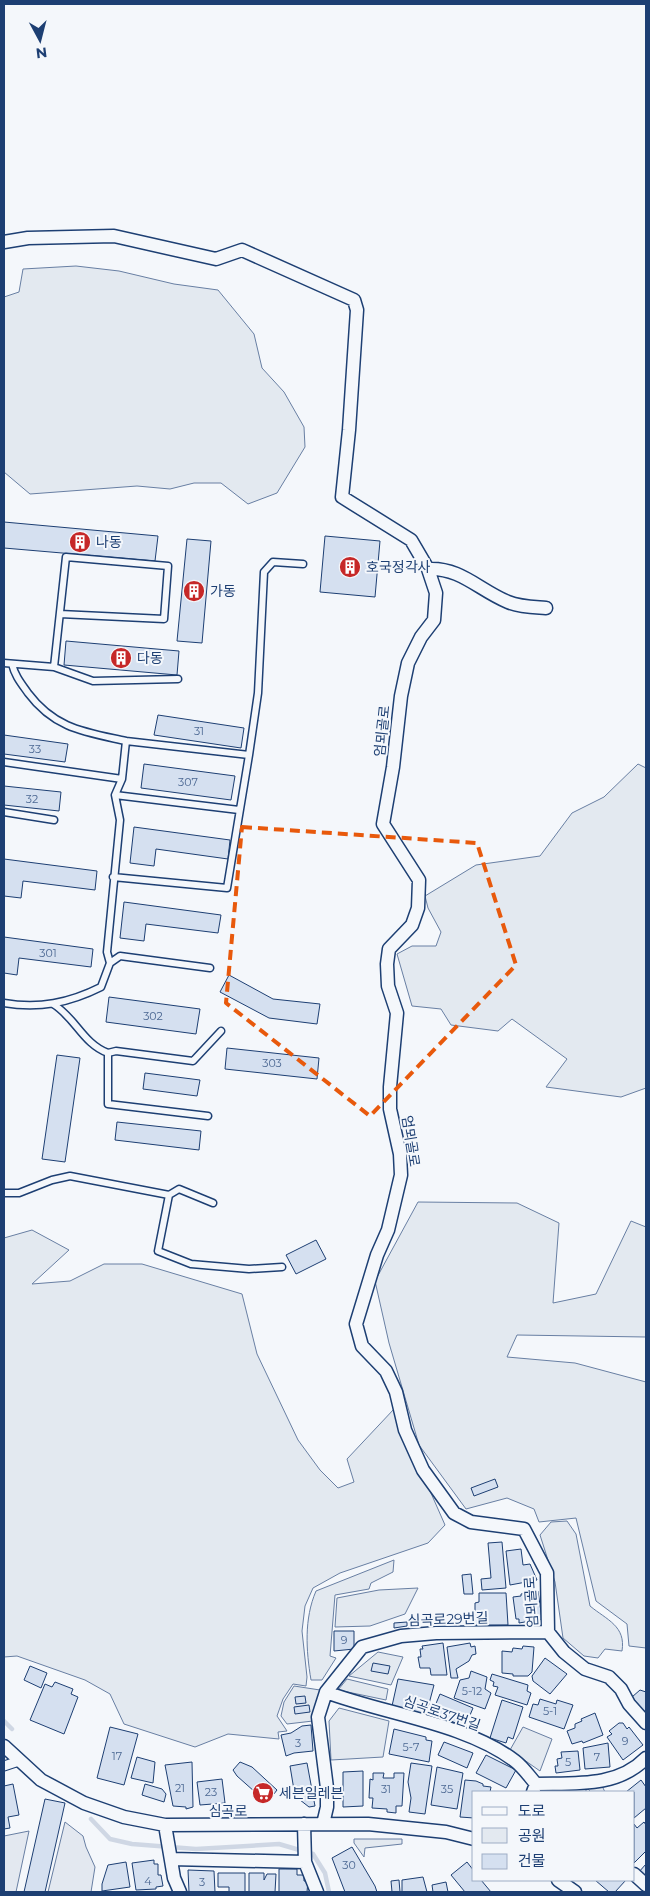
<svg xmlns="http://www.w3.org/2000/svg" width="650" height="1896" font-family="Montserrat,'Noto Sans KR',sans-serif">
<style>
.green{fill:#e3e9f0;stroke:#687fa3}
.parking{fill:#e3e8f0;stroke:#687fa3}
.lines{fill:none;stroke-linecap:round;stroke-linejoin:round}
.stream{stroke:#cfd7e4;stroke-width:4.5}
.building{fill:#d5e0f0;stroke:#1d3f73}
.service-casing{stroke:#1d3f73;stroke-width:9}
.pedestrian-casing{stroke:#1d3f73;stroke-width:11}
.minor-casing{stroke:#1d3f73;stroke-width:15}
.service{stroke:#f4f7fb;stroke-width:6}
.pedestrian{stroke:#f4f7fb;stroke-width:9}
.minor{stroke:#f4f7fb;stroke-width:12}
.marked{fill:none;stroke:#e8590c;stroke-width:4;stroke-dasharray:10 6;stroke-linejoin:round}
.labels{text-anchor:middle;stroke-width:4;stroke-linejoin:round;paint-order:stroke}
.number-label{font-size:11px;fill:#4b6792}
.poi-label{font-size:14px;fill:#1d3f73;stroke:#f4f7fb;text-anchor:start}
.street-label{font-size:14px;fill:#1d3f73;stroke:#f4f7fb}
</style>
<rect width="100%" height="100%" fill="#f4f7fb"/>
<!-- green -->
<path class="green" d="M76 266 119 271 174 284 218 290 254 334 262 368 284 392 304 427 305 447 277 493 248 504 221 483H194L170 489 137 486 30 494 4 472V297L19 292 23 269Z
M638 764 646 768V1088L621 1097 546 1087 567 1059 512 1019 498 1031 451 1025 441 1009 412 1006 397 954 412 946H436L441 932 428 908 425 896 476 865 540 856 572 813 604 797Z
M418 1202 517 1203 559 1223 553 1303 596 1294 631 1221 646 1227V1337L517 1335 507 1357 575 1363 646 1382V1648L629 1646 627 1624 596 1601 576 1518 539 1522 534 1509 507 1498 466 1509 419 1445 389 1343 375 1281Z
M32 1230 69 1250 32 1284 70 1281 104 1264H142L242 1294 257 1354 298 1440 320 1470 338 1488 354 1482 347 1459 394 1409 445 1525 428 1543 340 1573 313 1588 305 1606 302 1631 307 1677 306 1686 293 1684 283 1699 277 1716 287 1731 278 1732 279 1739 228 1734 195 1747 124 1724 110 1694 85 1680 17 1656 4 1657V1238Z
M567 1521 576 1534 590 1606C607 1620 626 1626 622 1651L605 1649 598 1658 584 1656 563 1638 555 1582 540 1535 551 1522Z
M394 1560 393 1572 371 1583 369 1589 335 1595 330 1656 336 1658 322 1680H311C306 1650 304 1619 316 1591Z
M418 1588 405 1614 370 1626 335 1627 337 1598 379 1590Z
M378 1652 403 1657 391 1685 349 1676Z
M347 1679 388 1689 386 1700 338 1690Z
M294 1686 320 1690 313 1721 287 1724 281 1716 284 1702Z
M339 1708 389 1721 383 1757 331 1760 329 1721Z
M523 1727 552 1739 540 1771 510 1750Z
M602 1786 605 1792H591L588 1789 584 1792H543L551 1788Z
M354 1839H402V1844L365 1848 364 1857 354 1843Z"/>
<!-- parking -->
<path class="parking" d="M65 1822 83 1836 86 1847 95 1867 91 1892H48Z
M29 1831 16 1892H4V1836Z"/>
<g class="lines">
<!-- stream -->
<path class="stream" d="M4 1721 12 1729
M91 1819 110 1839 132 1844 196 1849 279 1844 313 1854 325 1873 329 1892"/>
</g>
<!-- building -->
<path class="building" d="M4 522 158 536 155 561 4 548Z
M325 536 380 541 375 597 320 592Z
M187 539 211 541 202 643 177 641Z
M66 641 179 651 177 675 64 665Z
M158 715 244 728 241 748 154 735Z
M4 735 68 744 65 762 4 754Z
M144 764 235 776 231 800 141 788Z
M4 786 61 792 59 811 4 805Z
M134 827 230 840 228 859 156 849 154 866 130 863Z
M4 859 97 871 95 890 23 881 21 898 4 896Z
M124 902 221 915 218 933 146 924 144 941 120 938Z
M4 937 93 949 91 967 19 958 17 975 4 973Z
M229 975 273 999 320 1004 317 1024 269 1018 220 992Z
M109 997 200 1009 196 1034 106 1022Z
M227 1048 319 1058 317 1079 225 1069Z
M57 1055 80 1058 65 1162 42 1159Z
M145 1073 200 1080 197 1096 143 1089Z
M117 1122 201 1131 199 1150 115 1140Z
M316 1240 326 1259 296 1274 286 1255Z
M495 1479 498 1487 474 1496 471 1488Z
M502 1542 506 1588 482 1590 481 1579 491 1578 488 1543Z
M521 1549 523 1565 530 1564 537 1580 510 1585 506 1551Z
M471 1574 473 1594H464L462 1575Z
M538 1591 542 1619 519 1623V1619H516L513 1597 521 1596V1594Z
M479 1593H506L508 1625H472V1612H475V1603L479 1602Z
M407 1622V1626L394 1628V1623Z
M334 1631H354V1649L334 1651Z
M443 1643 447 1675H431L430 1668H420L418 1657H421L420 1649H423L422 1646Z
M470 1643 471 1647 475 1646 476 1654 472 1655 469 1661 456 1669 458 1678H451L447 1647Z
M523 1646 534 1647 532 1672 528 1676H513V1674L502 1673V1651L512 1652 513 1648 522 1649Z
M545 1658 567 1674 550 1694 533 1681 532 1676Z
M373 1663 390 1666 388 1674 371 1671Z
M30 1666 47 1673 41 1688 24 1680Z
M471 1671 487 1677 485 1689 491 1693 485 1709 454 1698 460 1680 469 1678Z
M492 1674 528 1685 527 1691 531 1693 527 1705 495 1695 498 1687 493 1686 494 1682 490 1680Z
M398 1679 434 1685 426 1715 392 1706Z
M55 1682 73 1689 71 1694 78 1697 64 1734 30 1720 45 1684 52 1687Z
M640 1690 646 1692V1715L632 1697Z
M440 1694 473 1708 465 1727 432 1713Z
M305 1696 306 1703 296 1704 295 1697Z
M540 1699 556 1704 557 1700 573 1705 564 1729 529 1717 533 1704 538 1705Z
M502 1700 523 1707 513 1739 508 1737 506 1743 490 1738Z
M309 1705 310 1712 295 1714 294 1707Z
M595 1713 603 1735 583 1743 582 1741 572 1744 567 1731 575 1728V1724L582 1721 581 1719Z
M619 1723H623L627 1729 629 1727 643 1745 623 1760 607 1737 612 1734 609 1731Z
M311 1725 313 1751 294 1753 286 1756 281 1735 291 1733 302 1726Z
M110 1727 138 1734 124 1785 97 1778Z
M394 1729 426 1737V1740L432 1741 429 1762 389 1754Z
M444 1742 473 1753 467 1768 438 1755Z
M608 1743 610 1767 585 1769 583 1748Z
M578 1751 580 1770 556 1773 555 1766H558L557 1759 562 1758 561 1752Z
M486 1755 516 1770 506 1788 476 1773Z
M137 1757 155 1762 153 1783 131 1778Z
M192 1762 193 1807 186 1809V1807L173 1806 165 1765Z
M240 1762 252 1767 277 1790 270 1799 267 1796 264 1800 237 1776 233 1770Z
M307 1763 315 1806 309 1807 295 1796 290 1766Z
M411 1763 432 1766 425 1814 409 1812 411 1798 408 1782Z
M437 1767 463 1773 457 1809 431 1805Z
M363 1771V1806L343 1807V1772Z
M373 1773H384L383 1778H394V1773H404L402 1806H396V1813L387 1812V1809L372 1808 373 1798H369L370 1779 373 1780Z
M222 1779 225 1803 200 1805 197 1782Z
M465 1780 476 1781 483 1784V1786L491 1787 490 1792H474V1818L460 1817Z
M641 1780 646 1787V1808L634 1818V1792H626Z
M13 1784 19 1815 8 1817 10 1828 4 1829V1786Z
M145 1784 162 1789 166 1794 164 1802 142 1795Z
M45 1799 65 1803 45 1892H24Z
M644 1822 646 1825V1851L634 1863V1824L637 1828Z
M352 1847 375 1886 377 1892H345L332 1858Z
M154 1860V1864H158V1875H161L163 1886 156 1887V1889L136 1890 132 1863Z
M126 1862 130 1887 102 1891V1884L108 1865Z
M467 1862 474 1871V1880H481L491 1892H465L451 1875Z
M646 1864V1880L638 1873Z
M279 1869H297V1875H304V1881H308L307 1892H279Z
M188 1870 214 1871 215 1892H189Z
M218 1873H245V1892H229V1887H218Z
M249 1873H264V1880L267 1874H276L275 1892H249Z
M423 1877 427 1892H402V1880Z
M399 1880 400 1892H392L391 1881Z
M595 1880H626L615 1892H609Z
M446 1882 448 1892H433L432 1885Z"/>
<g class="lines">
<!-- service casing -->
<g class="service-casing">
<path id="service" d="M4 663 54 667 93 681 178 679
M12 664C15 676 21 683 28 693 55 729 85 732 126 741
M54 667 66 557 168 566 164 619 60 614
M4 762 122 779
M115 795 239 810
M4 812 54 820
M113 877 227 888 249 755
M110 963 107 952 120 820 115 795 122 779 126 741 249 755 258 693 264 572 273 562 303 564
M4 1003C39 1009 69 1003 101 987L110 963 120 956 210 968
M53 1004C75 1017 83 1044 108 1053V1104L208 1116
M108 1053 116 1051 193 1061 221 1031
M4 1193H19L52 1180 70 1176 169 1195 158 1251 191 1264 249 1269 282 1267
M169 1195 179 1189 213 1203"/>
</g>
<!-- pedestrian casing -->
<g class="pedestrian-casing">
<path id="pedestrian" d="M4 1766 19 1761"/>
</g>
<!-- minor casing -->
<g class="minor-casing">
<path id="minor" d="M4 242 28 238 114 236 216 259 242 250 354 300 357 310 349 430 342 497 411 540 428 569 436 593 434 620 421 637 408 663 401 696 393 767 383 824 419 880 418 908 412 925 389 949 387 964 388 986 397 1013 390 1087V1109L400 1154 401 1175 388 1230 377 1255 356 1324 362 1346 386 1371 396 1392 405 1430 423 1470 454 1513 471 1522 524 1529 547 1573 548 1632 564 1652 585 1669 609 1677 621 1689 629 1704 646 1723
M428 569C460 567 479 590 508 602 520 607 533 607 546 608
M326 1692C384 1714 465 1723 515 1761 523 1767 529 1776 536 1784
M4 1746 41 1780 84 1803 124 1817 165 1825 368 1824 446 1832 474 1839
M533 1792 536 1784C574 1783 617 1788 646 1758
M304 1824 305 1862 317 1892
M323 1824 327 1807V1788L318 1717 326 1692 362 1647 401 1636 436 1633 548 1632
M165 1825 174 1878 180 1892
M171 1859 305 1862
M634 1874 646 1885
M558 1880 575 1892"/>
</g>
<!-- service -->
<use href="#service" class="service"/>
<!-- pedestrian -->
<use href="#pedestrian" class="pedestrian"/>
<!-- minor -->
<use href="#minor" class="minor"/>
</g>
<!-- marked area -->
<path class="marked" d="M242 827 477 843 516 965 370 1116 226 1003Z"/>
<!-- icons -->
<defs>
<g id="building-disc" transform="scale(1.125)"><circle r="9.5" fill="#c62828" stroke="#f4f7fb"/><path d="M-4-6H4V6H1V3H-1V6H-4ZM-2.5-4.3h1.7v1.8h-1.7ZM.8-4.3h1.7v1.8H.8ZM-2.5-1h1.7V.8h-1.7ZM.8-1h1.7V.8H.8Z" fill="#fff"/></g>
<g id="supermarket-disc" transform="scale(1.125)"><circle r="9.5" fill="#c62828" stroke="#f4f7fb"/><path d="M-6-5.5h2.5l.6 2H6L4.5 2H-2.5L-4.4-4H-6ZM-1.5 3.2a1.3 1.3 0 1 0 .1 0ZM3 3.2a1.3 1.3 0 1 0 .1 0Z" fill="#fff"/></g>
</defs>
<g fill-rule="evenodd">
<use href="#building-disc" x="80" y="542"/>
<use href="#building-disc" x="350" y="567"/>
<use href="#building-disc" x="194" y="591"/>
<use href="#building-disc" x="121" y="658"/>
<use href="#supermarket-disc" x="263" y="1793"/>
</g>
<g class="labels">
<!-- number labels -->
<g class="number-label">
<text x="199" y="735">31</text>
<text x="35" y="753">33</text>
<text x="188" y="786">307</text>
<text x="32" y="803">32</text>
<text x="48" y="957">301</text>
<text x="153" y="1020">302</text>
<text x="272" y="1067">303</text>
<text x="344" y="1644">9</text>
<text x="472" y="1695">5-12</text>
<text x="550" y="1715">5-1</text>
<text x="625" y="1745">9</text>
<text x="298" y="1747">3</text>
<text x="411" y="1751">5-7</text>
<text x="117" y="1760">17</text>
<text x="597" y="1761">7</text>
<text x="568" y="1766">5</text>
<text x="180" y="1792">21</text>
<text x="386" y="1793">31</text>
<text x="447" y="1793">35</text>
<text x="211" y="1796">23</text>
<text x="349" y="1869">30</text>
<text x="148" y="1885">4</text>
<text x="202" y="1886">3</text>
</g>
<!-- poi labels -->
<g class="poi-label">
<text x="96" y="547">나동</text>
<text x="366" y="572">호국정각사</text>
<text x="210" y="596">가동</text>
<text x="137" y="663">다동</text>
<text x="279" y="1798">세븐일레븐</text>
</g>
<!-- street labels -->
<g class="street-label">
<text transform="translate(382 731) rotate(-84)" y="5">엄뫼골로</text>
<text transform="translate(411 1141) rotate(81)" y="5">엄뫼골로</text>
<text transform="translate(531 1602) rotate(-94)" y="5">엄뫼골로</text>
<text transform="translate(448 1619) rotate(-2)" y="5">심곡로29번길</text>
<text transform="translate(442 1713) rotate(19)" y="5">심곡로37번길</text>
<text x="228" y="1816">심곡로</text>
</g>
</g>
<!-- border -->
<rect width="650" height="1896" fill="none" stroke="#1d3f73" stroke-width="10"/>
<!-- legend -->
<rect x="472" y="1791" width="162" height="90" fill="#f4f7fb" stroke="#9eadc5"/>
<rect x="482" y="1807" width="25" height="8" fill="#f4f7fb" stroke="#9eadc5"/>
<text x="518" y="1816" font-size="15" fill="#1d3f73">도로</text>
<rect x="482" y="1828" width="25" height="15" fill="#e3e9f0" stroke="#9eadc5"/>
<text x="518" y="1841" font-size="15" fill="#1d3f73">공원</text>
<rect x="482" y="1854" width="25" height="15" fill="#d5e0f0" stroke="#9eadc5"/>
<text x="518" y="1866" font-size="15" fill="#1d3f73">건물</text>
<!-- north arrow -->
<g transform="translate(40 40) rotate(173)" stroke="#f4f7fb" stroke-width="4" paint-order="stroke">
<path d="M0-4L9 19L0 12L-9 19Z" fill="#1d3f73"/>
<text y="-8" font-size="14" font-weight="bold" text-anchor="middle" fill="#1d3f73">N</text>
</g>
</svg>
